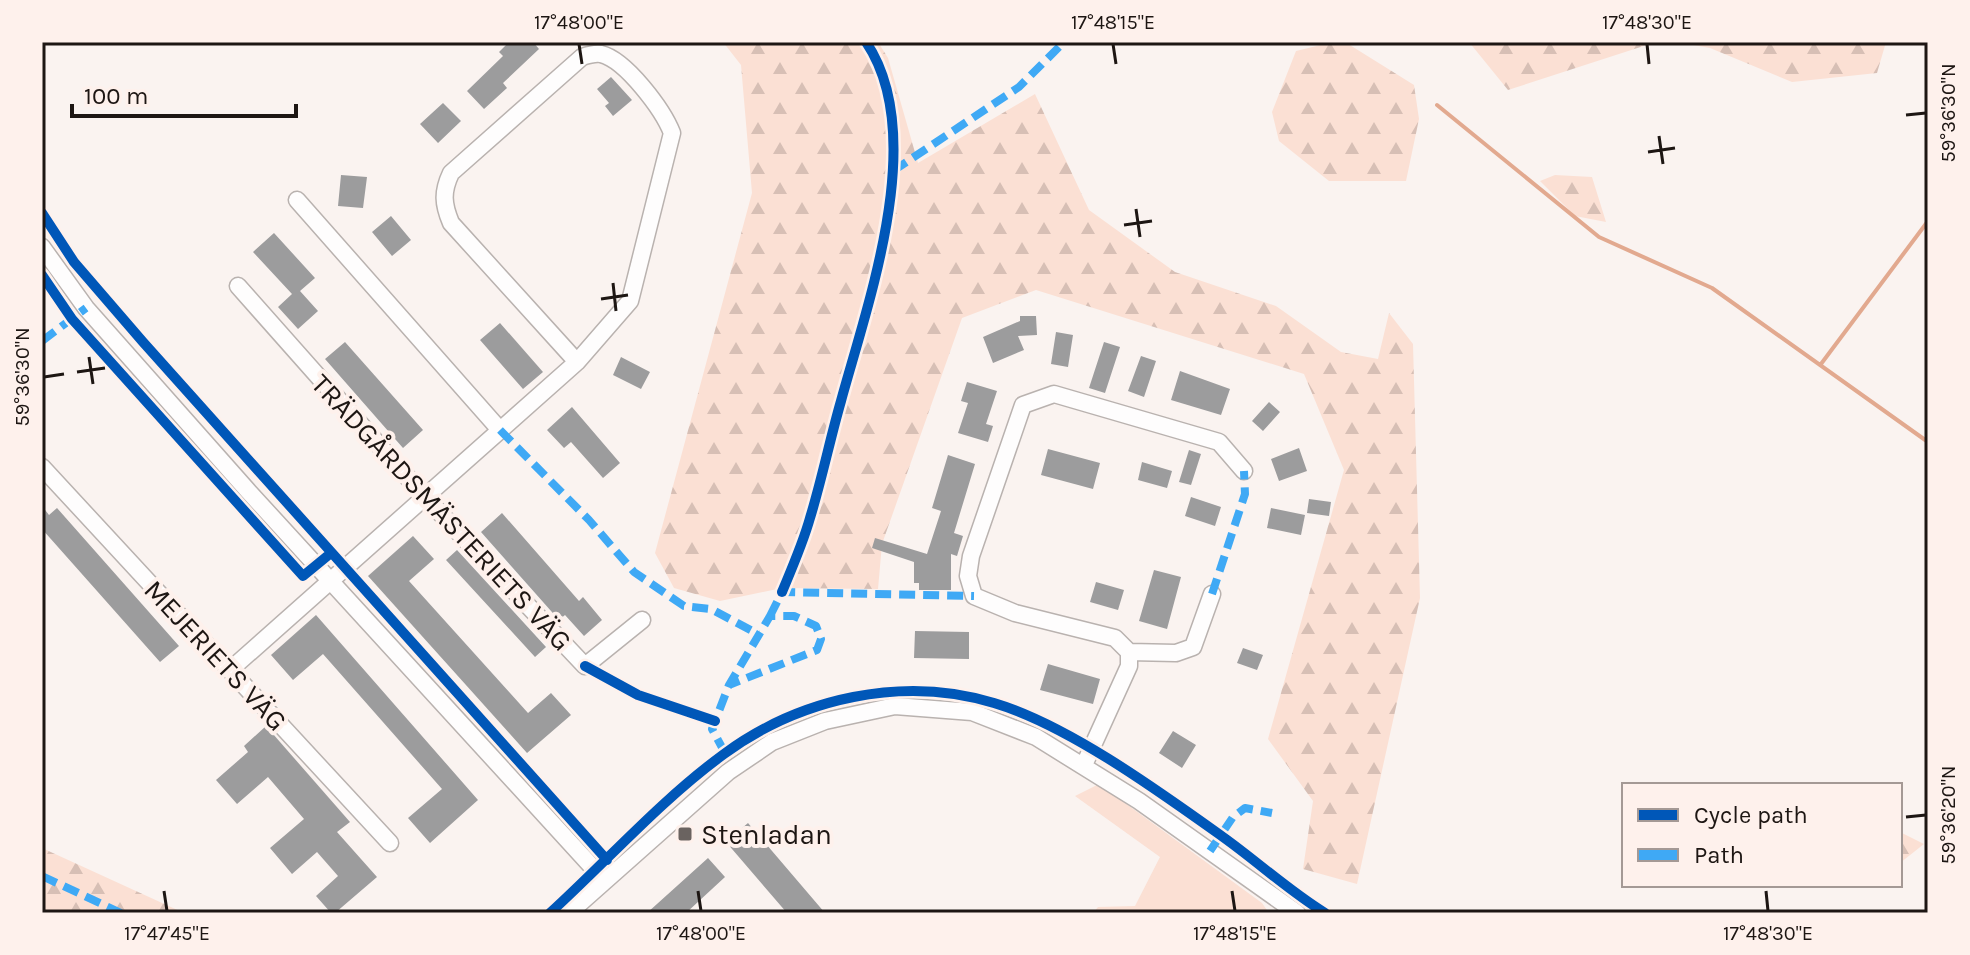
<svg xmlns="http://www.w3.org/2000/svg" width="1970" height="955" font-family="Karla,sans-serif">
<style>
.grass{fill:#fbe0d4}
.forest{fill:url(#forest-firs)}
.lines{fill:none;stroke-linecap:round;stroke-linejoin:round}
.stream{stroke:#e2a98f;stroke-width:4}
.building{fill:#9c9c9d}
.minor-casing{stroke:#b9b2af;stroke-width:19}
.minor{stroke:#fefdfd;stroke-width:16}
.quiet{stroke:#3fa9f5;stroke-width:8;stroke-dasharray:16 8;stroke-linecap:butt}
.cycleway-casing{stroke:#fef1ec;stroke-width:15}
.cycleway{stroke:#0057b8;stroke-width:10}
.ticks{fill:none;stroke:#1d1613;stroke-width:3}
.poi-dot{fill:#6a6360;stroke:#fef1ec;stroke-width:3}
.labels{text-anchor:middle;stroke-width:8;stroke-linejoin:round;paint-order:stroke}
.street-label{font-size:28px;fill:#1d1613;stroke:#fef1ec}
.poi-label{font-size:28px;fill:#1d1613;stroke:#fef1ec;text-anchor:start}
.neatline{fill:none;stroke:#1d1613;stroke-width:3}
.ticks-label{font-size:20px;text-anchor:middle;fill:#1d1613}
</style>
<defs>
<pattern id="forest-firs" width="22" height="20" patternUnits="userSpaceOnUse" patternTransform="scale(2)"><rect width="22" height="20" fill="#fbe0d4"/><path d="M5 1l3.5 6h-7zM16 11l3.5 6h-7z" fill="#d7bfb5"/></pattern>
</defs>
<rect width="100%" height="100%" fill="#faf3f0"/>
<!-- grass -->
<path class="grass" d="M1099 784 1262 903 1269 913H1155L1139 910 1093 913 1098 907 1135 906 1160 857 1075 796Z"/>
<!-- forest -->
<path class="forest" d="M723 42H878L888 58 918 163 1035 94 1089 210 1175 272 1276 306 1341 352 1378 359 1389 313 1413 344 1420 598 1357 884 1303 869 1313 801 1268 739 1344 470 1304 374 1036 290 962 318 882 544 878 589 782 588 720 601 674 588 655 553 752 193 741 65Z
M1333 42H1345L1414 85 1419 119 1406 181H1329L1279 141 1272 112 1296 51Z
M1469 42H1656L1508 90Z
M1677 42H1886L1877 73 1792 82 1710 48Z
M1555 175 1592 177 1606 222 1575 216 1540 181Z
M1900 832 1924 844 1900 863Z
M42 848 184 913H42Z"/>
<g class="lines">
<!-- stream -->
<path class="stream" d="M1437 105 1599 237 1712 288 1928 442
M1821 364 1928 221"/>
</g>
<!-- building -->
<path class="building" d="M509 42H533L539 49 503 83 507 88 484 109 467 91 503 56 499 52Z
M611 77 632 100 613 116 605 106 609 103 597 89Z
M443 103 461 121 438 143 420 124Z
M341 175 367 177 363 208 338 206Z
M391 216 411 240 392 256 372 232Z
M274 233 315 278 300 291 318 311 298 329 278 307 292 294 253 252Z
M1020 316H1036L1037 335 1018 336 1024 350 993 363 983 337 1020 321Z
M500 323 543 372 523 389 480 340Z
M1056 332 1073 335 1068 367 1051 364Z
M345 342 423 430 403 448 325 359Z
M1104 342 1120 347 1105 393 1089 388Z
M1141 356 1156 361 1144 397 1128 391Z
M621 357 650 372 641 389 613 375Z
M1180 371 1230 389 1221 415 1171 400Z
M967 382 997 391 986 424 993 426 988 442 958 433 968 403 961 401Z
M1269 402 1280 412 1263 431 1252 421Z
M572 407 620 463 603 478 571 442 564 448 547 430Z
M1299 448 1307 471 1279 481 1271 459Z
M1048 449 1100 463 1093 489 1041 475Z
M1189 450 1201 454 1191 485 1179 482Z
M948 455 975 464 954 533 963 536 957 556 951 554V590H919V583H914V562L872 548 875 538 927 554 941 511 932 508Z
M1142 462 1172 471 1167 488 1138 480Z
M1191 497 1221 507 1215 526 1185 516Z
M1309 499 1331 502 1329 516 1307 513Z
M42 506 49 515 57 508 179 646 160 662 42 529Z
M1271 508 1305 515 1301 535 1267 528Z
M502 513 579 601 583 597 602 620 584 636 565 615 559 620 481 532Z
M413 536 434 559 409 581 528 713 551 693 571 715 527 753 368 576Z
M457 550 546 647 535 657 446 560Z
M1154 570 1181 577 1167 629 1139 621Z
M1096 582 1124 590 1118 610 1090 602Z
M316 615 478 800 430 843 408 818 442 789 323 654 293 680 271 655Z
M915 631 969 632V659L914 658Z
M1243 648 1263 655 1257 670 1237 663Z
M1048 664 1100 679 1093 704 1040 690Z
M266 726 350 822 337 832 377 877 335 913H331L316 896 338 876 317 852 292 874 270 848 304 819 268 777 237 804 216 780 248 752 244 746Z
M1173 731 1196 745 1182 768 1159 753Z
M748 823 825 913H787L726 842Z
M708 858 725 877 686 913H647Z"/>
<g class="lines">
<!-- minor casing -->
<g class="minor-casing">
<path id="minor" d="M297 200 500 430
M42 247 86 308 249 492 605 881
M238 286 425 497 585 666 642 620
M42 467 390 843
M1129 652 1176 653 1193 647 1212 594
M230 670 577 362 630 301 672 133C663 110 626 60 601 54 595 53 588 55 582 57L451 173C442 192 443 204 451 223L577 362
M1084 765 1129 666V652L1115 638 1015 613 974 596 968 576 971 556 1023 405 1054 394 1219 442 1244 471
M569 913 728 772 772 742 825 721 895 706 972 712 1036 737 1139 801 1297 913"/>
</g>
<!-- minor -->
<use href="#minor" class="minor"/>
<!-- quiet -->
<path class="quiet" d="M893 171 1019 87 1064 42
M42 341 86 308
M500 430 589 520 634 572 684 606 711 609 758 634
M1212 594 1245 494 1244 471
M770 616 782 592 974 596
M725 753 712 729 729 685 770 616H794L816 626 821 639 817 650 729 685
M1210 851 1233 817 1245 808 1272 813
M42 876 121 913"/>
<!-- cycleway casing -->
<g class="cycleway-casing">
<path id="cycleway" d="M42 213 74 262 143 342 607 860
M42 275 72 319 303 576 331 553
M782 592C792 568 803 543 810 518 822 479 830 439 841 401 868 302 929 135 866 42
M585 666 638 695 715 721
M550 913C607 861 661 800 724 754 800 698 903 675 994 703 1068 725 1160 792 1223 837 1258 862 1289 891 1325 913"/>
</g>
<!-- cycleway -->
<use href="#cycleway" class="cycleway"/>
</g>
<!-- ticks -->
<path class="ticks" d="M579 44 582 64M1113 44 1116 64M1647 44 1649 64M1906 115 1926 113M1659 136 1663 164M1648 152 1675 148M1136 209 1140 237M1124 225 1152 221M613 283 616 311M601 299 628 295M89 357 93 384M77 372 105 368M44 377 64 374M1906 817 1926 815M164 891 167 911M698 891 701 911M1232 891 1235 911M1766 891 1768 911"/>
<!-- markers -->
<rect class="poi-dot" x="677" y="826" width="16" height="16" rx="4"/>
<g class="labels">
<!-- street labels -->
<g class="street-label">
<text transform="translate(442 512) rotate(47)" y="10">TRÄDGÅRDSMÄSTERIETS VÄG</text>
<text transform="translate(216 655) rotate(47)" y="10">MEJERIETS VÄG</text>
</g>
<!-- poi labels -->
<g class="poi-label">
<text x="701" y="844">Stenladan</text>
</g>
</g>
<!-- border -->
<rect width="1970" height="955" fill="none" stroke="#fef1ec" stroke-width="88"/>
<!-- legend -->
<rect x="1622" y="783" width="280" height="104" fill="#fef1ec" stroke="#a49995" stroke-width="2"/>
<rect x="1638" y="809" width="40" height="12" fill="#0057b8" stroke="#a49995" stroke-width="2"/>
<text x="1694" y="823" font-size="24" fill="#1d1613">Cycle path</text>
<rect x="1638" y="849" width="40" height="12" fill="#3fa9f5" stroke="#a49995" stroke-width="2"/>
<text x="1694" y="863" font-size="24" fill="#1d1613">Path</text>
<!-- scale -->
<path d="M72 104v12h224v-12" fill="none" stroke="#1d1613" stroke-width="4"/>
<text x="84" y="104" font-size="24" fill="#1d1613" stroke="#fef1ec" stroke-width="6" paint-order="stroke">100 m</text>
<rect x="44" y="44" width="1882" height="867" class="neatline"/>
<g class="ticks-label">
<text x="579" y="29">17°48'00"E</text>
<text x="1113" y="29">17°48'15"E</text>
<text x="1647" y="29">17°48'30"E</text>
<text transform="translate(1948 113) rotate(-90)" y="7">59°36'30"N</text>
<text transform="translate(22 377) rotate(-90)" y="7">59°36'30"N</text>
<text transform="translate(1948 815) rotate(-90)" y="7">59°36'20"N</text>
<text x="167" y="940">17°47'45"E</text>
<text x="701" y="940">17°48'00"E</text>
<text x="1235" y="940">17°48'15"E</text>
<text x="1768" y="940">17°48'30"E</text>
</g>
</svg>
